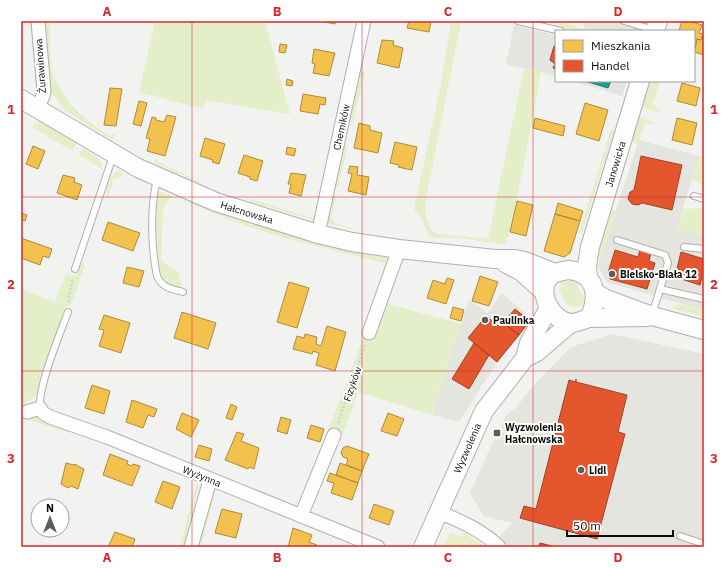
<svg xmlns="http://www.w3.org/2000/svg" width="725" height="568" font-family="'IBM Plex Sans',sans-serif">
<style>
.built{fill:#e3e5de}
.green{fill:#e4eec8}
.homes{fill:#f2c14e;stroke:#ad8b3a}
.shops{fill:#e4572e;stroke:#a44124}
.public{fill:#17a398;stroke:#14766e}
.lines{fill:none;stroke-linecap:round;stroke-linejoin:round}
.lane-casing{stroke:#afb0ae;stroke-width:8}
.street-casing{stroke:#afb0ae;stroke-width:15}
.secondary-casing{stroke:#afb0ae;stroke-width:20}
.path{stroke:#d2d2d1;stroke-width:2.5;stroke-dasharray:2 2;stroke-linecap:butt}
.lane{stroke:#fdfdfd;stroke-width:6}
.street{stroke:#fdfdfd;stroke-width:13}
.secondary{stroke:#fdfdfd;stroke-width:18}
.grid{fill:none;stroke:#d62828;stroke-width:1;stroke-opacity:0.55}
.poi-dot{fill:#5d5e5c;stroke:#fff;stroke-width:1.5}
.labels{text-anchor:middle;stroke-width:4;stroke-linejoin:round;paint-order:stroke}
.street-label{font-size:10px;fill:#0d0d0c;stroke:#fff}
.poi-label{font-size:10px;font-weight:bold;fill:#0d0d0c;stroke:#fff;text-anchor:start}
.neatline{fill:none;stroke:#d62828;stroke-width:1.5}
.grid-label{font-size:13px;text-anchor:middle;font-weight:bold;fill:#d62828}
</style>
<rect width="100%" height="100%" fill="#f2f3f1"/>
<!-- built -->
<path class="built" d="M584 21H647L644 31H592L584 28Z
M514 25 556 35V76L506 64Z
M572 81H627L622 96Z
M639 140 699 156 677 228 704 237V310L606 282 598 265Z
M501 293 532 318 497 362 459 422 432 415 469 300 488 313Z
M612 334 704 354V547H505L499 537 512 523 484 516 470 493 494 439 498 441 504 429 501 427 506 415 517 407 530 389 571 347Z"/>
<!-- green -->
<path class="green" d="M28 21H33L38 86 36 87 30 25Z
M42 21H50C51 34 49 62 53 73 64 102 85 120 110 136L113 134H116L112 140 64 110 55 96H52L48 86Z
M155 21H265L290 114 206 100 203 109 139 92Z
M451 21H461L425 204 426 217 431 230 437 234 488 238 524 69 541 71C532 127 520 182 509 237H507L505 245 459 238H431L429 236 421 217 414 209 440 89Z
M557 21 592 31H579L559 27Z
M360 71 365 72 353 123 349 122 358 72Z
M649 81H660L653 104 662 113 641 107Z
M637 116 659 124H645L638 144 630 140Z
M41 121 77 142 72 151 32 127 35 123Z
M611 129 614 131 582 233H579Z
M344 145H348L338 187 334 184Z
M83 148C92 154 103 157 102 169L79 155Z
M699 156 704 157V186L692 179Z
M153 159 200 182 199 183 156 164Z
M117 171 121 172 123 175 113 180 107 200C105 191 109 176 117 171Z
M158 191 232 217 329 247 388 258V264L284 238 230 220 172 196 163 208 161 260 179 273 182 289C168 285 162 285 158 270L155 209Z
M336 196 331 217 335 223 365 232 326 223 331 198Z
M251 199 312 218 316 216V219L314 220 251 202Z
M704 208V237L677 229 683 209Z
M612 210H617L601 259 597 257Z
M86 261 72 304 66 307 36 396 25 404 23 409 49 423 68 430V432L21 418V289L55 302 66 273 70 276 76 275 79 265Z
M572 280 577 282 581 294 585 298 581 306 573 308 565 303 560 291 561 282Z
M385 303 461 324 432 415 358 392 343 434 332 431 326 434 347 382 364 335C382 332 380 318 385 303Z
M678 304 704 310V317L670 308Z
M197 482 199 486 185 544 184 547H180Z
M215 492 201 547H196L207 505Z
M450 533 463 537 464 533 486 547H444Z"/>
<!-- homes -->
<path class="homes" d="M320 21H335V24Z
M409 21H431L429 32 407 28Z
M682 21H689L702 25 699 33 703 34 701 40 697 39 695 48 694 31H679Z
M703 34 704 35V55L694 52 697 39 701 40Z
M382 40 394 41 393 45 403 48 399 68 377 63Z
M280 44 287 45 285 53 279 52Z
M314 49 335 53 329 76 313 73 315 64 312 63Z
M287 79 293 81 292 86 286 85Z
M682 83 700 88 696 106 677 101Z
M110 88 122 89 116 126 104 125Z
M303 94 326 98 325 105 320 104 318 114 300 111Z
M139 101 147 103 141 126 133 124Z
M585 103 608 110 599 141 576 134Z
M167 115 176 117 165 156 147 151 150 139 146 138 152 117 156 118V120L164 122Z
M535 118 565 126 563 136 533 128Z
M677 118 697 123 692 145 672 140Z
M359 123 370 126V130L382 133 378 153 354 148Z
M205 138 225 144 219 164 212 162 213 160 200 156Z
M395 142 417 147 412 170 398 167 399 165 390 163Z
M33 146 45 151 38 169 26 164Z
M287 147 296 149 294 156 286 154Z
M244 155 263 161 257 181 250 179V177L238 173Z
M350 166 358 167 357 175 369 177 366 195 348 191 352 174 348 173Z
M291 173 306 175 301 196 289 193 291 184H288Z
M63 175 75 178 74 182 82 185 77 200 57 193Z
M517 201 533 205 526 236 510 232Z
M558 203 583 211 580 221 555 214Z
M21 213 27 215 25 221 21 220Z
M555 214 580 221 570 253 564 257 544 251Z
M108 222 140 233 133 251 102 240Z
M21 238 52 249 49 258 43 256 40 265 21 258Z
M127 267 144 271 139 287 123 283Z
M480 276 498 282 489 306 472 301Z
M447 278 454 280 446 304 427 298 433 280 445 284Z
M289 282 309 288 297 328 277 322Z
M453 307 464 310 461 321 450 318Z
M182 312 216 323 208 349 174 338Z
M104 315 130 323 121 353 99 346 104 330 99 329Z
M327 326 346 332 335 371 316 365 319 353 313 351 312 354 293 349 297 336 304 338 305 334 317 337 316 344 321 346Z
M92 385 110 391 104 414 85 408Z
M132 400 157 409 154 417 148 415 143 428 126 422Z
M231 404 237 407 232 420 226 418Z
M182 413 199 420 191 437 176 429Z
M388 413 404 419 397 436 381 431Z
M281 417 291 420 287 434 277 431Z
M311 425 324 429 320 442 307 438Z
M237 432 244 434 241 441 259 448 254 469 249 467 248 469 225 460Z
M199 445 212 449 209 461 195 457Z
M347 446 369 454 362 471 346 465 348 459 343 457 341 453 343 448Z
M110 454 128 461 127 464 132 466 133 464 140 466 132 486 103 475Z
M66 463 74 465 76 464 77 466 84 469 78 489 71 486 68 488 61 484Z
M340 463 362 471 358 483 336 475Z
M330 473 358 483 352 500 331 493 334 483 327 481Z
M163 481 180 487 172 509 155 502Z
M374 504 394 511 389 525 369 518Z
M222 509 242 514 236 538 215 533Z
M293 528 312 535 309 542 317 545 316 547H288Z
M115 532 135 539 132 547H108Z"/>
<!-- shops -->
<path class="shops" d="M556 45V69L553 68 555 64 550 60 554 46Z
M641 156 682 165 672 210 642 203 638 205 632 204 628 199 630 192 634 190Z
M615 250 638 257 640 250 651 253 649 261 655 263 647 289 610 279 608 273Z
M681 252 704 259V269L700 285 675 277Z
M515 309 530 321 519 335 503 323Z
M486 316 500 327 503 323 519 335 497 362 468 338Z
M474 343 489 355 469 389 452 379Z
M576 379V382L627 395 618 432 625 434 597 539 520 518 524 506 536 509 569 380 576 382Z
M540 543 556 547H538Z"/>
<!-- public -->
<path class="public" d="M585 81H611L608 88Z"/>
<g class="lines">
<!-- lane casing -->
<g class="lane-casing">
<path id="lane" d="M518 21 561 31
M624 21 654 30
M157 179C150 207 151 248 157 276 162 288 172 289 183 292
M694 196 704 199
M617 240 665 255 668 263 652 315
M684 247 704 249
M75 269 113 156
M660 289 704 299
M40 408C38 386 60 334 68 312
M680 536 704 544"/>
</g>
<!-- street casing -->
<g class="street-casing">
<path id="street" d="M37 109 43 96 44 91 38 21
M318 234 364 21
M369 333 399 249
M27 412 40 408 43 413 50 417 107 437 378 547
M439 512C460 521 482 530 499 547
M301 516 334 435
M191 547 210 480"/>
</g>
<!-- secondary casing -->
<g class="secondary-casing">
<path id="secondary" d="M655 31 658 21
M21 99 138 168 216 202 318 234 352 242 399 249 495 259H515L525 261 555 273
M505 263 522 272 544 292
M568 270C596 272 600 296 589 318 583 320 577 323 571 323 550 321 534 288 553 274 557 272 563 271 568 270Z
M588 278 587 266 590 247 640 81
M596 293 606 299 652 316 704 330
M589 318 647 317
M525 358 537 352 571 323
M423 547 484 411 525 358 529 343 549 308"/>
</g>
<!-- path -->
<path class="path" d="M68 302 73 278
M338 423 365 345"/>
<!-- lane -->
<use href="#lane" class="lane"/>
<!-- street -->
<use href="#street" class="street"/>
<!-- secondary -->
<use href="#secondary" class="secondary"/>
</g>
<!-- grid -->
<path class="grid" d="M192 21V547M362 21V547M533 21V547M21 197H704M21 371H704"/>
<!-- markers -->
<g class="poi-dot">
<circle cx="612" cy="274" r="4"/>
<circle cx="485" cy="320" r="4"/>
<rect x="493" y="429" width="8" height="8" rx="2"/>
<circle cx="581" cy="470" r="4"/>
</g>
<g class="labels">
<!-- street labels -->
<g class="street-label">
<text transform="translate(40 66) rotate(-94)" y="4">Żurawinowa</text>
<text transform="translate(341 127) rotate(-78)" y="4">Chemików</text>
<text transform="translate(615 164) rotate(-73)" y="4">Janowicka</text>
<text transform="translate(247 212) rotate(17)" y="4">Hałcnowska</text>
<text transform="translate(352 384) rotate(-71)" y="4">Fizyków</text>
<text transform="translate(467 448) rotate(-66)" y="4">Wyzwolenia</text>
<text transform="translate(202 476) rotate(22)" y="4">Wyżynna</text>
</g>
<!-- poi labels -->
<g class="poi-label">
<text x="620" y="278">Bielsko-Biała 12</text>
<text x="493" y="324">Paulinka</text>
<text x="505" y="431">Wyzwolenia<tspan x="505" dy="12">Hałcnowska</tspan></text>
<text x="589" y="474">Lidl</text>
</g>
</g>
<!-- border -->
<rect width="725" height="568" fill="none" stroke="#ffffff" stroke-width="44"/>
<!-- legend -->
<rect x="555" y="30" width="140" height="52" fill="#ffffff" stroke="#9e9e9e"/>
<rect x="563" y="40" width="20" height="12" fill="#f2c14e" stroke="#9e9e9e"/>
<text x="591" y="50" font-size="12" fill="#0d0d0c">Mieszkania</text>
<rect x="563" y="60" width="20" height="12" fill="#e4572e" stroke="#9e9e9e"/>
<text x="591" y="70" font-size="12" fill="#0d0d0c">Handel</text>
<!-- north arrow -->
<g transform="translate(50 518)"><circle r="19" fill="#ffffff" stroke="#9e9e9e"/>
<path d="M0-3L7 15L0 10L-7 15Z" fill="#5d5e5c"/>
<text y="-6" font-size="11" font-weight="bold" text-anchor="middle" fill="#0d0d0c">N</text>
</g>
<!-- scale -->
<path d="M567 530v6h106v-6" fill="none" stroke="#0d0d0c" stroke-width="2"/>
<text x="573" y="530" font-size="12" fill="#0d0d0c" stroke="#ffffff" stroke-width="3" paint-order="stroke">50 m</text>
<rect x="22" y="22" width="681" height="524" class="neatline"/>
<g class="grid-label">
<text x="107" y="16">A</text>
<text x="277" y="16">B</text>
<text x="448" y="16">C</text>
<text x="618" y="16">D</text>
<text x="11" y="114">1</text>
<text x="714" y="114">1</text>
<text x="11" y="289">2</text>
<text x="714" y="289">2</text>
<text x="11" y="463">3</text>
<text x="714" y="463">3</text>
<text x="107" y="562">A</text>
<text x="277" y="562">B</text>
<text x="448" y="562">C</text>
<text x="618" y="562">D</text>
</g>
</svg>
